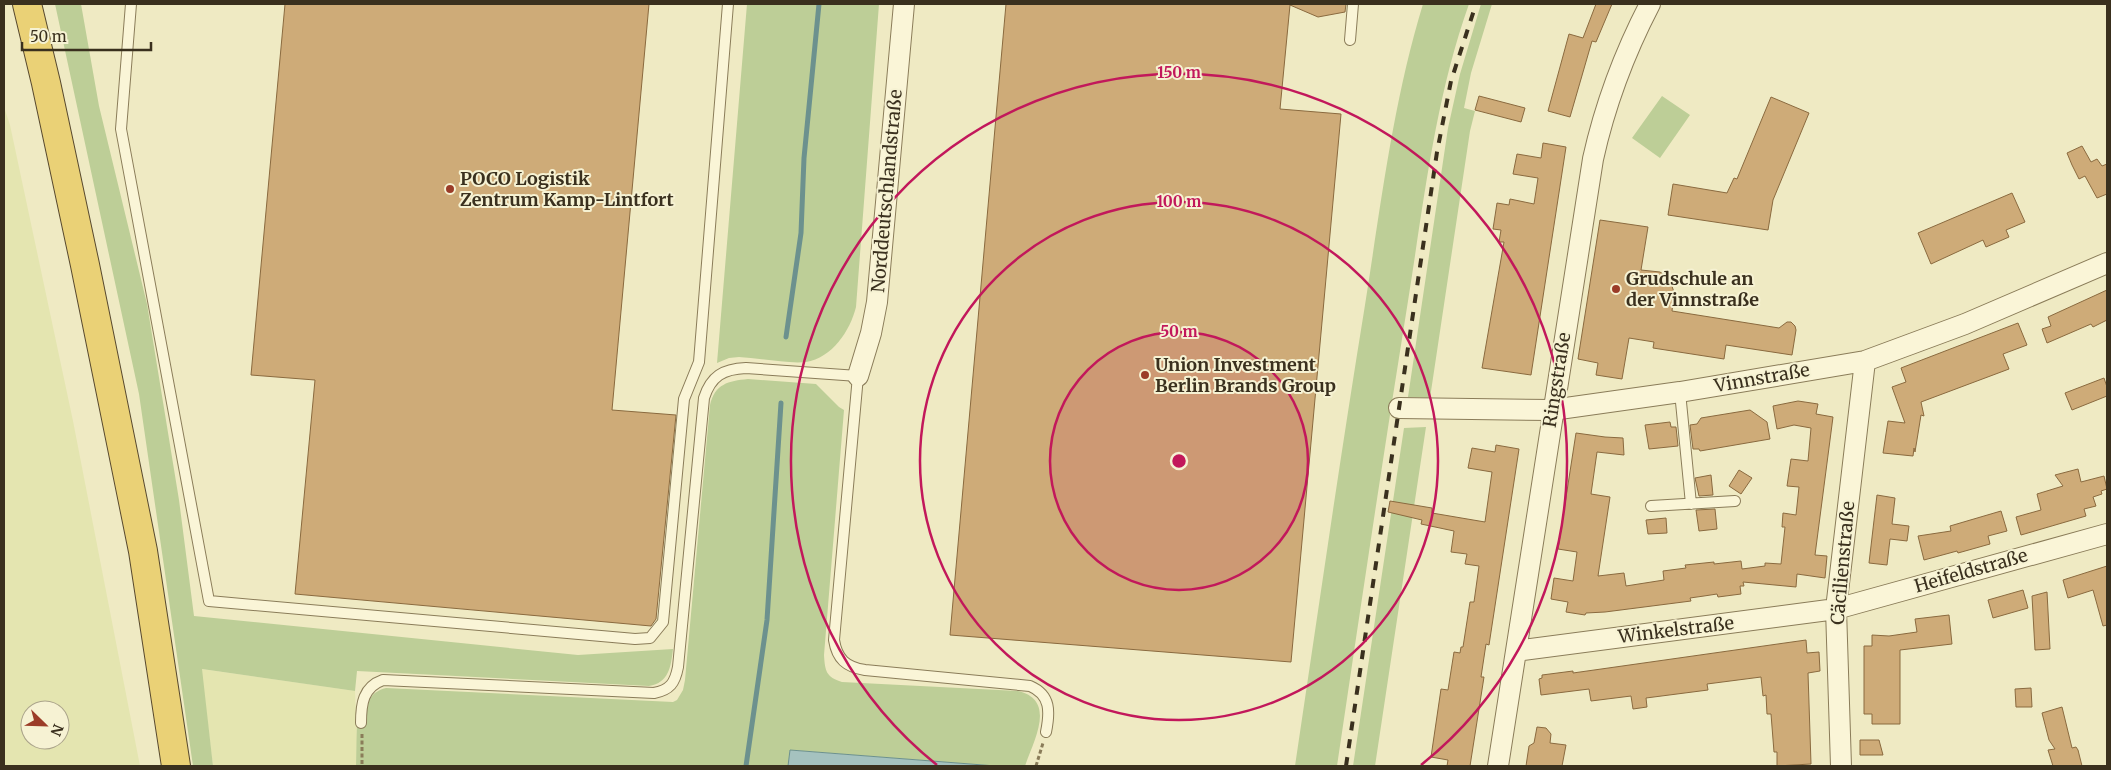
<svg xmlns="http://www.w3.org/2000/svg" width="2111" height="770" font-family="Merriweather,serif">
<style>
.farmland{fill:#e4e5b0;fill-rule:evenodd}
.green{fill:#bdce97}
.water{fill:#a5c2bf;stroke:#6c918e}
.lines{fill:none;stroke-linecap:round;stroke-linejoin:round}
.stream{stroke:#6c918e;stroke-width:5}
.building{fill:#ceab78;stroke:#8a6a3f}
.service-casing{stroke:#8a7c59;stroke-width:12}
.minor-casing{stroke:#8a7c59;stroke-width:22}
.trunk-casing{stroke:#58492e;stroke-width:30}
.path{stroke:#8a7c59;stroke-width:3;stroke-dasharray:4 2.5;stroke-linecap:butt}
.service{stroke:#faf5d7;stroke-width:10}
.minor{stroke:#faf5d7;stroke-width:20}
.trunk{stroke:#ead176;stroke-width:28}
.rail{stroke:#3a301e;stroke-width:4;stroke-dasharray:9 9;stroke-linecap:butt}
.ring{fill:none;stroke:#c2185b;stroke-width:2.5}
.poi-dot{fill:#9b3c28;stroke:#f6f2d3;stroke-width:2}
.labels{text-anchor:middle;stroke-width:4;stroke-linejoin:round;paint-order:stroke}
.poi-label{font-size:18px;font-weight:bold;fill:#3a301e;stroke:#f6f2d3;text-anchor:start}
.street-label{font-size:18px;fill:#3a301e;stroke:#f6f2d3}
.centre{fill:#c2185b;stroke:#f6f2d3;stroke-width:2.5}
.ring-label{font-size:15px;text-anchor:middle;font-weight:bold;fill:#c2185b;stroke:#f6f2d3;stroke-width:4;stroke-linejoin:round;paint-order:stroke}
</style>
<rect width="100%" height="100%" fill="#efeac3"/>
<!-- farmland -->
<path class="farmland" d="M4 107 10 125 73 421 140 766H4ZM30 710H60V740H30Z
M201 669 355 691 357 741 356 766H213Z"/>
<!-- green -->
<path class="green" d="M55 4H81L99 106 147 304 179 500 194 616 578 655 673 649C671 666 669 683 649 686L357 671 355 691 202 669 213 766H193L139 394Z
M747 4H879L856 307C850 331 832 358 806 362 788 364 758 358 739 357L729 358 717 363Z
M1423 4H1469C1435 99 1424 201 1408 301 1383 456 1360 611 1337 766H1295C1318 612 1340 458 1365 305 1381 204 1393 102 1423 4Z
M1481 4H1492L1471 73 1464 108 1475 111 1470 131 1430 398 1408 397 1448 128 1460 74Z
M1662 96 1690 115 1660 158 1632 138Z
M748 379 816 384 839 407 844 410 824 655C825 671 826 677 842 682L1018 691C1057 700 1034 740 1025 766H996L790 750 788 766H356L357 717 366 718C366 702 370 692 386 688L673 702 677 700 683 690 685 680 710 405C715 384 728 381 748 379Z
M1426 427 1375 766H1353L1404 428Z"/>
<!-- water -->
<path class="water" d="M790 750 996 766H788Z"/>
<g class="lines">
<!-- stream -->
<path class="stream" d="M786 337 801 233 804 158 819 4
M746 766 767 620 781 403"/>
</g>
<!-- building -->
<path class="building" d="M285 4H649L612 410 676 415 656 619 651 626 295 594 315 380 251 375Z
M1006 4H1346L1345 12 1318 17 1290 5 1280 109 1341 114 1291 662 950 635Z
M1596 4H1612L1596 42 1592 41 1570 117 1548 111 1569 34 1583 38Z
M1479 96 1525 108 1521 122 1475 110Z
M1771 97 1809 113 1773 200 1768 230 1668 215 1673 184 1727 193 1734 178 1737 179Z
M1543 143 1566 147 1531 375 1482 368 1504 242H1499L1501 230 1493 229 1497 203 1509 205 1510 199 1534 204 1538 178 1513 174 1517 154 1541 158Z
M2082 146 2091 162 2097 159 2102 166 2107 164V194L2097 198 2085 176 2079 179 2072 165 2067 153Z
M2012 193 2025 222 2006 230 2009 237 1986 247 1983 240 1931 264 1918 233Z
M1600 220 1648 227 1641 270 1660 272 1669 278 1674 292 1672 311 1779 328 1787 322H1791L1795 326 1796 330 1792 355 1726 345 1724 359 1653 348 1654 342 1629 338 1622 379 1596 375 1598 363 1578 359Z
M2107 290V320L2093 327 2091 324 2047 343 2042 329 2051 326 2048 317Z
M2018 323 2027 345 2003 354 2009 369 1921 402 1924 416 1921 415 1915 452 1914 448 1913 456 1883 453 1888 421 1905 423 1892 387 1906 382 1901 368Z
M2104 378 2107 387V396L2072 410 2065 393Z
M1798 401 1818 404 1816 414 1833 417 1815 555 1827 556 1825 578 1797 574 1796 587 1743 582 1744 586H1740L1741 594 1718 597 1717 594 1704 596 1690 598 1691 601 1605 612 1586 613 1585 615 1566 612 1568 602 1551 599 1554 578 1573 581 1577 552 1558 549 1576 433 1605 437 1623 438 1624 455 1597 452 1591 494 1610 497 1598 576 1624 573 1626 586 1664 580 1663 571 1686 568 1685 565 1714 562V564L1741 561 1742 569 1765 566V563L1781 564 1785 527H1782L1783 513 1796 515 1799 487 1787 486 1791 459 1808 461 1811 428 1794 425 1777 429 1773 406Z
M1750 410 1767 422 1770 439 1700 451 1699 449H1693L1690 425 1697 424 1701 418Z
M1670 422 1671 427H1676L1678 446 1649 449 1645 425Z
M1496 445 1519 449 1489 645 1486 644 1481 677H1484L1470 766H1447L1448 760 1431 757 1441 689 1448 690 1454 652 1460 653 1461 647H1463L1470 602H1474L1479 566 1465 564 1467 554 1451 552 1454 531 1421 524 1422 520 1388 512 1390 501 1432 508V513L1485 522 1492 472 1468 468 1472 448 1495 452Z
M2078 469 2081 482 2104 476 2107 489 2101 491 2102 494 2093 497 2096 506 2084 509 2086 516 2021 535 2016 517 2041 510 2037 494 2063 486 2055 475Z
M1739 470 1752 478 1741 494 1729 486Z
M1711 475 1713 495 1699 496 1695 478Z
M1877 495 1895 498 1892 524 1909 526 1907 541 1890 539 1887 565 1869 563Z
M1715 509 1717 529 1699 531 1696 510Z
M2001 511 2007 531 1988 536 1990 544 1958 553 1957 551 1924 560 1918 536 1951 531 1950 526Z
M1666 518 1667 533 1648 534 1646 520Z
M2107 566V625L2103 626 2093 590 2068 598 2063 580Z
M2023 590 2028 608 1993 618 1988 600Z
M2047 592 2050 649 2035 650 2032 596Z
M1949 615 1952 644 1900 650V724H1872V714H1864V646H1872V635L1889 636 1917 632 1915 619Z
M1806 640 1807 653 1819 652 1820 671 1808 673 1811 764 1777 766V752H1774L1771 714H1767L1766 695 1763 696 1761 677 1707 684 1708 690 1646 698 1647 707 1633 709 1631 696 1591 701 1589 689 1541 695 1539 679 1542 678V675L1573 671V673Z
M2031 688 2032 707H2016L2015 689Z
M2062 707 2072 748 2076 747 2078 750 2082 766H2053L2048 750 2055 749 2049 740 2042 713Z
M1537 727 1546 728 1551 734 1550 743 1566 745 1562 766H1526L1529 746 1534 743Z
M1860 740H1879L1883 755H1860Z"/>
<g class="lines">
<!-- service casing -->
<g class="service-casing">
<path id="service" d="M131 4 121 129 209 601 635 639 650 638 663 622 684 399 699 362 728 4
M1350 40 1353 4
M1680 392 1691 504
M1651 506 1735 501
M361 723C361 704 363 687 383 680L654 693C670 690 675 683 678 667L704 398C711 376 723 369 746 368L858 376 834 640C837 659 846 667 865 670L1030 686C1051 695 1050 712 1046 732"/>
</g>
<!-- minor casing -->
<g class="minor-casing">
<path id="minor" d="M858 376 871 333 877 302 904 4
M1399 408 1552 410 1680 392 1865 361 1965 324 2107 263
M1516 651 1836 609 2107 534
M1498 766 1593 159C1605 105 1625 52 1650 4
M1841 766 1836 609 1865 361"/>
</g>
<!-- trunk casing -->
<g class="trunk-casing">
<path id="trunk" d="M27 4 46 83 85 265 143 551 176 766"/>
</g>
<!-- path -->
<path class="path" d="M362 734V766
M1036 766 1043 743"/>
<!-- service -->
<use href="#service" class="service"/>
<!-- minor -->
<use href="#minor" class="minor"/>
<!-- trunk -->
<use href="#trunk" class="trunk"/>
<!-- rail -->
<path class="rail" d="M1346 766 1437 152 1451 81 1476 4"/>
</g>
<!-- distance rings -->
<circle cx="1179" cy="461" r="129" fill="#c2185b" fill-opacity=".12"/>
<g class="ring">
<circle cx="1179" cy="461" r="129"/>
<circle cx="1179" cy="461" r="259"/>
<path d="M937 765A388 388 0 1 1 1421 765"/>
</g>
<!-- markers -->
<g class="poi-dot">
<circle cx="450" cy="189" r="5"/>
<circle cx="1616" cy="289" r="5"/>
<circle cx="1145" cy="375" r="5"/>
</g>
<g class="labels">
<!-- poi labels -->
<g class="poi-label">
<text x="460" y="185">POCO Logistik<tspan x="460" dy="21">Zentrum Kamp-Lintfort</tspan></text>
<text x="1626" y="285">Grudschule an<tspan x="1626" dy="21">der Vinnstraße</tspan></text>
<text x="1155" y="371">Union Investment<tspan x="1155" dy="21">Berlin Brands Group</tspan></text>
</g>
<!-- street labels -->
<g class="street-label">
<text transform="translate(887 191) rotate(-85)" y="6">Norddeutschlandstraße</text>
<text transform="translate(1762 378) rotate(-10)" y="6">Vinnstraße</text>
<text transform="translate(1557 380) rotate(-81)" y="6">Ringstraße</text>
<text transform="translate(1843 563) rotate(-85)" y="6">Cäcilienstraße</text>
<text transform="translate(1971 571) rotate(-16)" y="6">Heifeldstraße</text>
<text transform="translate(1676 630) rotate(-7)" y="6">Winkelstraße</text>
</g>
</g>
<circle cx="1179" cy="461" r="8" class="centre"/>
<g class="ring-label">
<text x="1179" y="78">150 m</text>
<text x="1179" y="207">100 m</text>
<text x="1179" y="337">50 m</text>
</g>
<!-- border -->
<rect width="2111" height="770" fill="none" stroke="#3a301e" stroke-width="10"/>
<!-- north arrow -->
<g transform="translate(45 725) rotate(113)"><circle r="24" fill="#f6f2d3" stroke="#aba48b"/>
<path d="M0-4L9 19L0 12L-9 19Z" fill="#9b3c28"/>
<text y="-8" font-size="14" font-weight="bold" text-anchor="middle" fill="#3a301e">N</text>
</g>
<!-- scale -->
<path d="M22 42v8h129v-8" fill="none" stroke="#3a301e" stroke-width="2.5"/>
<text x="30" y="42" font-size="15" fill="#3a301e" stroke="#f6f2d3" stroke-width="4" paint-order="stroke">50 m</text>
</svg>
